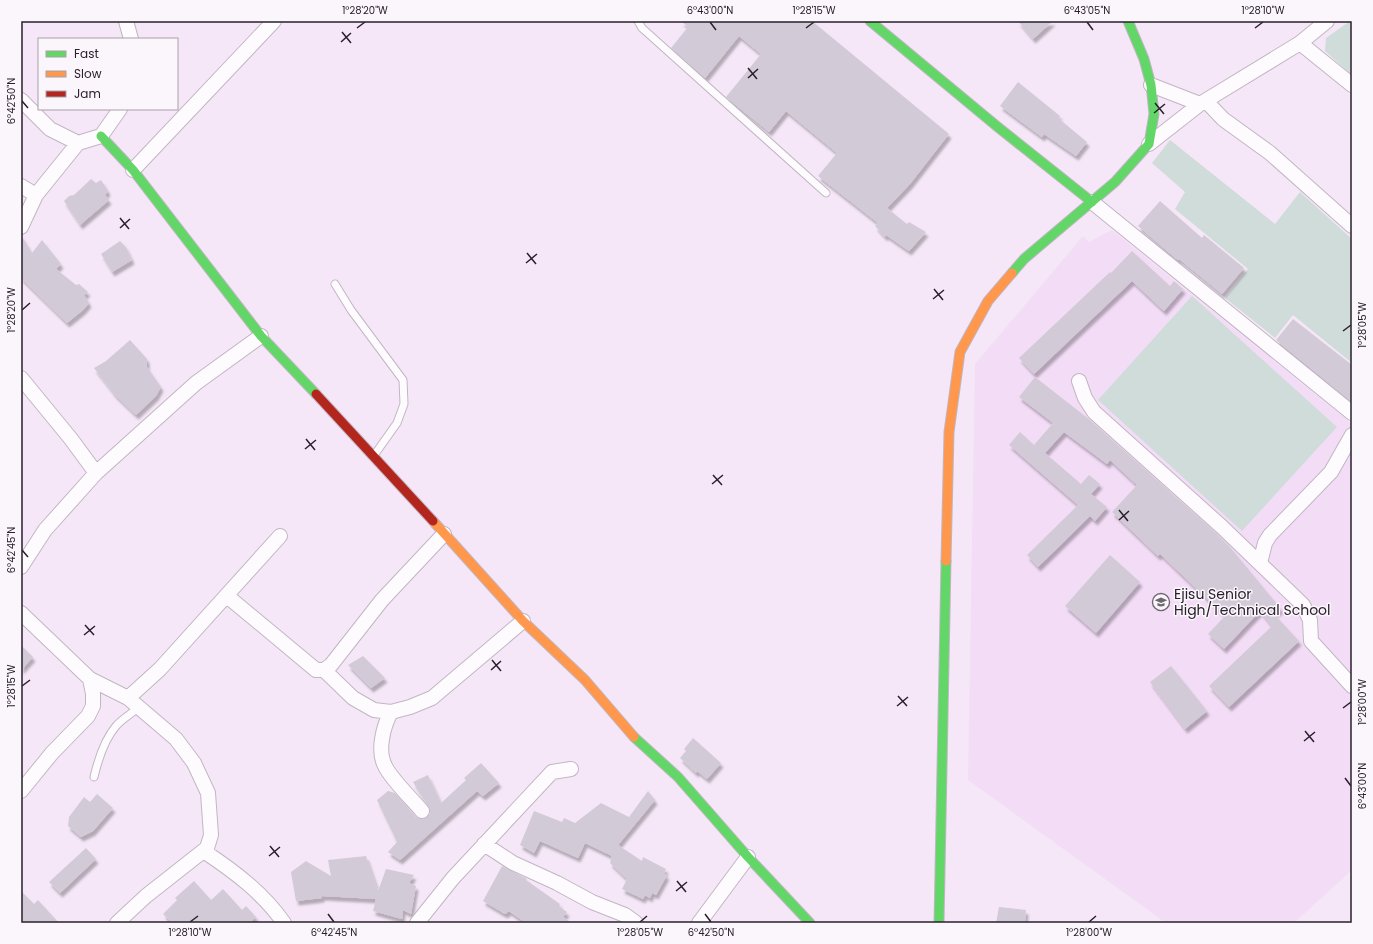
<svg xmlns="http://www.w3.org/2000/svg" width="1373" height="944" font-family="Poppins,sans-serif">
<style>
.built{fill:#f3dcf6}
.green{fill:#d0dcd9}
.building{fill:#d3cad7;filter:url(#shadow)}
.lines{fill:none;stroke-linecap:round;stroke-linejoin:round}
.lane-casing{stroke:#c1b6c3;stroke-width:9}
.street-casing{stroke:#c1b6c3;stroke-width:16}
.fast-casing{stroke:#c1b6c3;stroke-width:11}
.slow-casing{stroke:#c1b6c3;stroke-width:11}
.jam-casing{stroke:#c1b6c3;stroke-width:11}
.lane{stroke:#fefbfe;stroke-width:7}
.street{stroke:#fefbfe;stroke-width:14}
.fast{stroke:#63d668;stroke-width:9}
.slow{stroke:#ff974d;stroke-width:9}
.jam{stroke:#b3261e;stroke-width:9}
.ticks{fill:none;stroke:#29202b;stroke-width:1.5}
.labels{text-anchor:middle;stroke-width:3;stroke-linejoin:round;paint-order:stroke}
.poi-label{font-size:14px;fill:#29202b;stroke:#fbf6fc;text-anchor:start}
.neatline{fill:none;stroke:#29202b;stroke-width:1.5}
.ticks-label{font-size:10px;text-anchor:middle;fill:#29202b}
</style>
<defs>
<filter id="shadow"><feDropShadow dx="2.5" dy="4.5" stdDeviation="1" flood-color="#0004"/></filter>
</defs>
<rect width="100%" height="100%" fill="#f5e7f7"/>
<!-- built -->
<path class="built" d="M1112 230 1352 424V870L1294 923H1166L968 780 975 364 1083 236 1089 242Z"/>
<!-- green -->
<path class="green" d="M1350 21H1352V75L1325 51 1326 38Z
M1170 140 1275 224 1300 192 1352 239V363L1293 315 1275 338 1225 298 1248 269 1175 209 1185 192 1152 163Z
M1192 296 1337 427 1242 531 1098 400Z"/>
<!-- building -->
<path class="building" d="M681 21H812L949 134 910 184 887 208 907 224 909 222 926 232 909 251 886 235 885 237 875 226 878 223 818 176 837 153 786 111 769 132 726 97 761 54 739 36 705 78 671 48 688 27Z
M1018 21H1053L1033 39Z
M1018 82 1060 116 1058 118 1087 142 1076 156 1044 134 1042 137 1000 106Z
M91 179 96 183 101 180 108 191 105 195 109 200 80 225 64 201 69 196 74 195Z
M1160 201 1202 238 1204 235 1244 268 1222 294 1179 259 1178 260 1138 226Z
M21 235 32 253 42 240 61 264 56 269 76 285 79 284 88 292 84 295 89 303 83 310 67 323 21 278Z
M120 241 126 247 132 260 112 272 101 254Z
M1132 251 1170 286 1174 281 1183 289 1164 311 1132 281 1034 374 1019 358 1110 272 1111 273Z
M1293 319 1352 365V402L1276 340Z
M130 340 147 359V367L161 387 156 396 136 415 115 395 94 368 106 361Z
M1035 377 1090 420 1216 533 1229 546 1281 609 1274 614 1299 641 1229 707 1209 686 1272 626 1260 611 1224 649 1208 634 1225 616 1160 554 1158 556 1112 512 1137 485 1110 460 1107 464 1064 432 1045 453 1081 484 1089 475 1100 484 1091 494 1107 507 1095 521 1090 516 1038 567 1027 555 1078 505 1009 445 1020 432 1034 445 1053 423 1019 397Z
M1110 555 1140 582 1096 633 1065 606Z
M21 645 33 657 21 670Z
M363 656 385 678 371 688 348 665Z
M1171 666 1207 711 1185 729 1150 682Z
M693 738 721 763 707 779 697 771 696 773 680 758 686 751 684 749Z
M481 763 499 783 483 796 477 791 400 860 388 852 397 842 377 800 388 791 395 793 416 817 424 819 430 814V809L413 782 428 775 441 803 466 780 464 778Z
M648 791 655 800 618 845 642 861 643 857 666 869 664 874 667 875 656 895 652 893 650 898 645 895 643 899 622 889 627 879 610 863 612 856 585 843 578 858 540 841 534 853 520 845 534 811 562 822 564 818 575 823 601 803 629 817Z
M97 794 113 808 93 831 81 837 68 826 69 817 84 797 90 802Z
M86 848 96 859 60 893 49 882Z
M366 856 378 891 386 869 414 875 409 883 416 886 411 914 403 910 402 919 373 911 376 899 322 896V898L296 901 291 872 306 861 331 876 328 860Z
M502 866 527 879 526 880 560 904 559 906 567 912 563 917 572 923H526L509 911 505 914 483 901Z
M194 881 211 900 223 889 242 910 246 906 256 917 249 923H172L163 914 177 900 175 898Z
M21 891 34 904 38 900 59 923H21Z
M999 907 1026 910 1025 923H996Z"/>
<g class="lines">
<!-- lane casing -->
<g class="lane-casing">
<path id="lane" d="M638 21 642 28 826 193
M335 284 351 310 403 380 404 404 397 423 375 454
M94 777C98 760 104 740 116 726 122 719 131 714 138 708"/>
</g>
<!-- street casing -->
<g class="street-casing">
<path id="street" d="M126 21 131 39
M1300 43 1352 85
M1151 85 1200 104
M21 100 50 129 78 143 101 136 120 109
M1206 101 1223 119 1270 153 1352 226
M1149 144 1200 104 1300 43 1327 21
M133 170 274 21
M21 186 36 195
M1092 202 1352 413
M21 227 36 195 78 143
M21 378 71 439 96 473
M1079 381 1085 398 1094 412 1222 527 1303 605 1310 620 1311 641 1352 686
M1260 563 1265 543 1270 535 1331 472 1352 435
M21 567 45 530 96 473 196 383 261 336
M227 596 316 670H324L331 665 382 600 444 534
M21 613 90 679 128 698 176 739 194 763 208 793 211 835 207 848 146 896 117 923
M324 670 353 698 374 710 391 712 410 707 432 698 523 621
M128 698 160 669 280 536
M391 712C383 727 377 751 385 766 391 779 412 799 422 811
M21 791 52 753 88 716 93 706V694L90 679
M484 844 513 863 557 883 592 902 625 915 636 923
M205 852C235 872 263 893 284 923
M417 923 453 878 552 772 571 769
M699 923 748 857"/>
</g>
<!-- fast casing -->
<g class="fast-casing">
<path id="fast" d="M870 21 999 128 1092 202
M101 136 133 170 261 336 316 394
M1012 273 1024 259 1115 182 1149 144 1154 114 1151 85 1144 59 1128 21
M634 737 678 777 748 857 810 923
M939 923 946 561"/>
</g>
<!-- slow casing -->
<g class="slow-casing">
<path id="slow" d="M433 521 523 621 585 680 634 737
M946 561 949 432 960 352 988 301 1012 273"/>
</g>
<!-- jam casing -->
<g class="jam-casing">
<path id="jam" d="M316 394 433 521"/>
</g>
<!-- lane -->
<use href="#lane" class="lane"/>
<!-- street -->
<use href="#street" class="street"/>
<!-- fast -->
<use href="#fast" class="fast"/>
<!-- slow -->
<use href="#slow" class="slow"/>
<!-- jam -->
<use href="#jam" class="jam"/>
</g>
<!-- ticks -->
<path class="ticks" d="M710 22 716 30M1087 22 1093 30M357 28 365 22M806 28 814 22M1255 28 1263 22M342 32 351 43M341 42 351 33M748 68 757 79M748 78 758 69M22 101 28 108M1155 103 1164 114M1154 113 1165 104M120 218 129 229M120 228 130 219M527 253 536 264M526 263 537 254M934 289 943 300M933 299 944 290M22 310 30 303M1343 331 1351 325M306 439 315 450M305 449 316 440M713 475 722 485M712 484 723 475M1119 510 1128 521M1119 520 1129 511M22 550 28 557M85 625 94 635M84 635 95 626M492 660 501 671M491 670 501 661M22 686 30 680M898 696 907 706M897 706 908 697M1343 708 1351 702M1305 731 1314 742M1304 741 1315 732M1345 778 1351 786M270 846 279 857M269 856 280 847M677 881 686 892M676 891 687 882M328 914 334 922M705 914 711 922M190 922 198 916M640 922 647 916M1089 922 1096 916"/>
<!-- icons -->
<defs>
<g id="school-ring" transform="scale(0.9)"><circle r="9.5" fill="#fbf6fc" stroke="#706672" stroke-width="1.5"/><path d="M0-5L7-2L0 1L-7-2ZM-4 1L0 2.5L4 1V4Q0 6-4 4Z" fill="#706672"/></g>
</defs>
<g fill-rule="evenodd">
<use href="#school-ring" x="1161" y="602"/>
</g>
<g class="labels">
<!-- poi labels -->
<g class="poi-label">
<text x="1174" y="599">Ejisu Senior<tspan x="1174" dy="16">High/Technical School</tspan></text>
</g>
</g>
<!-- border -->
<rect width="1373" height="944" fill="none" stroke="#fbf6fc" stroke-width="44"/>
<!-- legend -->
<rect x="38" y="38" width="140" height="72" fill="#fbf6fc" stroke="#a7a0a8"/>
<rect x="46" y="51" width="20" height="6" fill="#63d668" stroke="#a7a0a8"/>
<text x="74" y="58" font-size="12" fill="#29202b">Fast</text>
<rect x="46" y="71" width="20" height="6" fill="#ff974d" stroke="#a7a0a8"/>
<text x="74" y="78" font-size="12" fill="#29202b">Slow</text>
<rect x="46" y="91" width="20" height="6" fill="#b3261e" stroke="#a7a0a8"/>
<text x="74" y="98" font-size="12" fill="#29202b">Jam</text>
<rect x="22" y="22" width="1329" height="900" class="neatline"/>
<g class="ticks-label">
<text x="365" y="14">1°28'20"W</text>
<text x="710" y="14">6°43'00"N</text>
<text x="814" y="14">1°28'15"W</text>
<text x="1087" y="14">6°43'05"N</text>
<text x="1263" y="14">1°28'10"W</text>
<text transform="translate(11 101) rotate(-90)" y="4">6°42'50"N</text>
<text transform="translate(11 310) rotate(-90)" y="4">1°28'20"W</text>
<text transform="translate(1362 325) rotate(-90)" y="4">1°28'05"W</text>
<text transform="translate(11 550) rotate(-90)" y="4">6°42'45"N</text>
<text transform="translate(11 686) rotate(-90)" y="4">1°28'15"W</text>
<text transform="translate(1362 702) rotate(-90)" y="4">1°28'00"W</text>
<text transform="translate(1362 786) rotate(-90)" y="4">6°43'00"N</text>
<text x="190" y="936">1°28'10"W</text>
<text x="334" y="936">6°42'45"N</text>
<text x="640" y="936">1°28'05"W</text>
<text x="711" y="936">6°42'50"N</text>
<text x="1089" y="936">1°28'00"W</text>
</g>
</svg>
